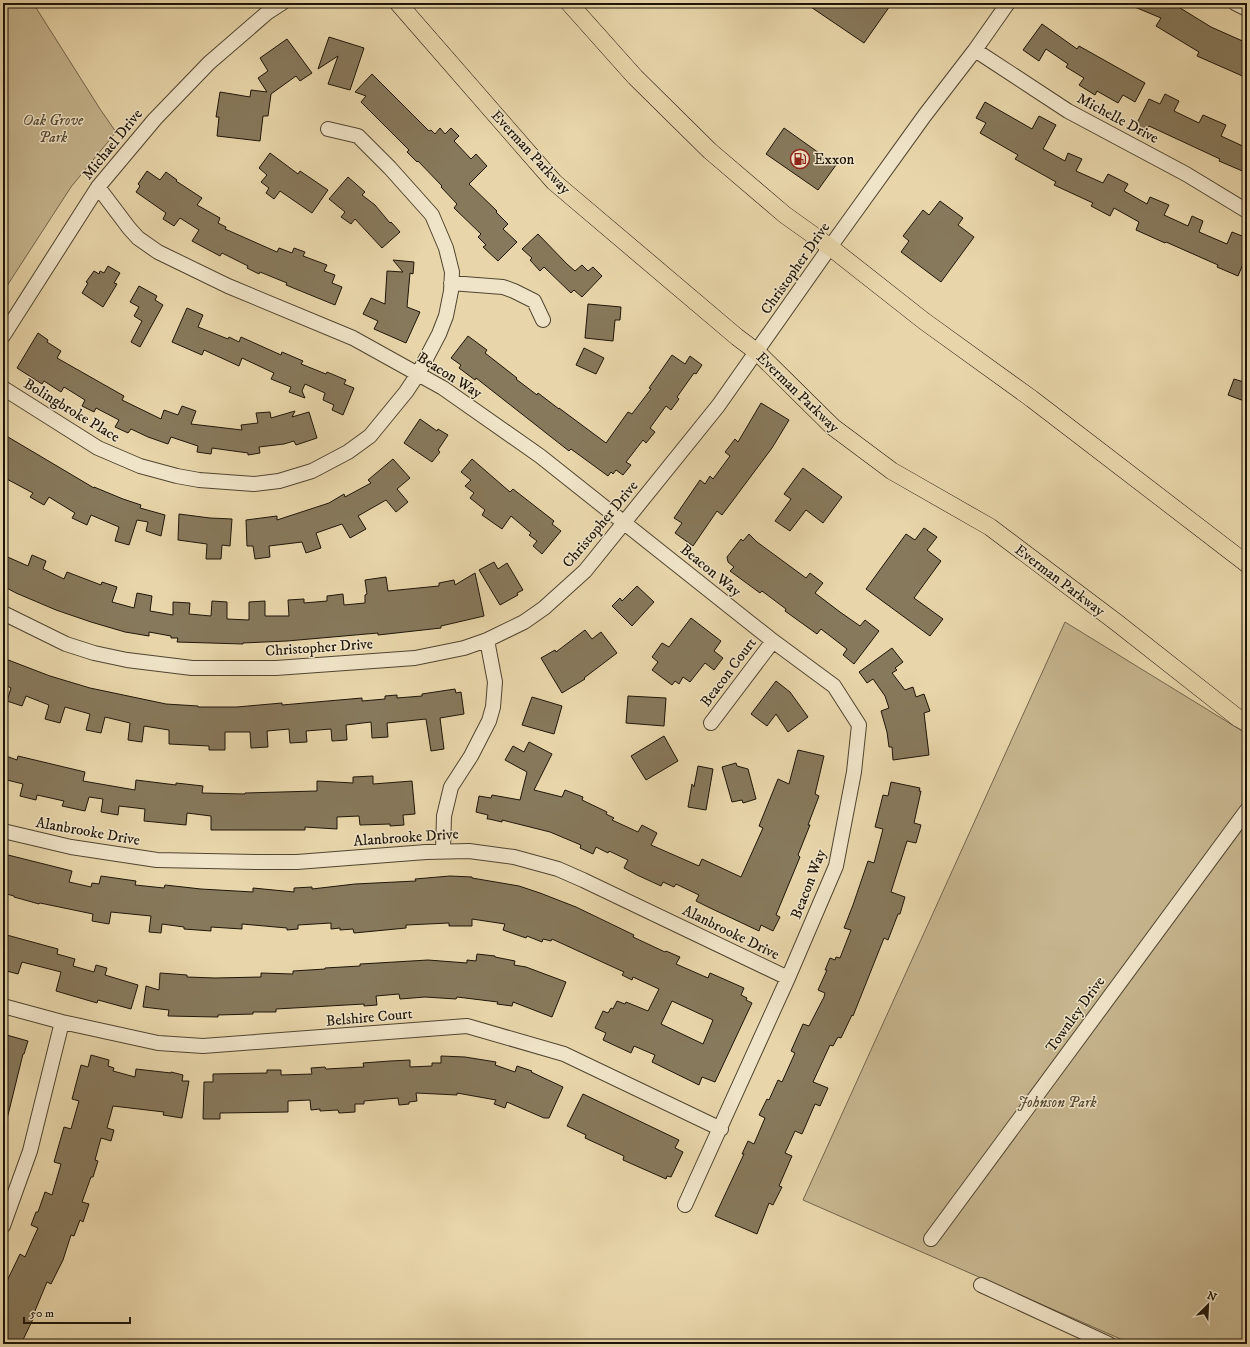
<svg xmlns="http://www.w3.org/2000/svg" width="1250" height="1347" font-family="'IM FELL DW Pica',serif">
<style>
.green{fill:#c6b58e;stroke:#72654b}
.building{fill:#87795c;stroke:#1e1508;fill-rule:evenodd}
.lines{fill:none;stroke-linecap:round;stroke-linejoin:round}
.minor-casing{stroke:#504530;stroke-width:16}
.major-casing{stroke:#1e1508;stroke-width:18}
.minor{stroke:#f0e4c8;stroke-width:14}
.major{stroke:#e8d6aa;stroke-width:17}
.labels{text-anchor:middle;stroke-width:3;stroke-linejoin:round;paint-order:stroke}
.street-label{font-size:15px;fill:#1e1508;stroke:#f0e4c8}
.park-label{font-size:15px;font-style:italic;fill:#594d37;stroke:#f0e4c8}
.poi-label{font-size:15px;fill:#1e1508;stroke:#f0e4c8;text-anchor:start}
</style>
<rect width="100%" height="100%" fill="#e8d6aa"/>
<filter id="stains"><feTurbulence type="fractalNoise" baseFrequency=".005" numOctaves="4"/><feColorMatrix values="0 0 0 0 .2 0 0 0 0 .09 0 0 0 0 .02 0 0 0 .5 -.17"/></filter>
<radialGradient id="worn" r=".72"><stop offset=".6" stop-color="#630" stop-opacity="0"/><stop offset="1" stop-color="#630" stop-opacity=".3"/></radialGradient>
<!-- green -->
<path class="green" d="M3 3H33L100 109 116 132 71 187 3 292Z
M1065 622 1247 734V1344H1132L803 1200Z"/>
<!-- building -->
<path class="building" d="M805 3H892L864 43Z
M1125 3H1172L1211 27 1247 43V78L1197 56 1199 52 1156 26 1161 18Z
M1042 24 1077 49 1079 46 1145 83 1135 102 1123 95 1118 103 1097 91 1095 95 1079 85 1084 78 1066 67 1068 64 1046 49 1039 61 1023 50Z
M329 37 364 48 350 90 328 84 338 56 318 69Z
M287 39 312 73 300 81 296 76 271 94 268 116H263L260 141 217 136 219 117H216L220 92 250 97 251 90 267 92 258 78 268 71 260 58Z
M372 74 429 131 431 130 435 134 440 128 445 134 451 128 459 136 454 141 471 159 476 154 487 166 469 184 497 211 496 212 508 224 503 229 517 242 498 261 483 247 486 245 478 237 481 234 454 208 457 204 441 187 442 186 418 161 417 162 407 152 409 150 361 102 366 96 355 92Z
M1165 94 1179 101 1174 111 1199 123 1203 115 1226 125 1221 136 1247 148V173L1219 161 1220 159 1149 126 1144 136 1133 131 1149 99 1160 104Z
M985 102 1032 129 1039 116 1056 125 1043 149 1065 161 1068 153 1082 159 1076 171 1103 183 1108 174 1128 184 1124 191 1147 204 1150 197 1169 205 1164 215 1188 226 1192 216 1203 221 1199 232 1227 244 1232 232 1247 238V266L1243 264 1238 276 1217 267 1218 265 1166 242 1165 243 1136 230 1139 222 1114 208 1110 216 1091 206 1093 203 1054 185 1056 182 1015 159 1018 155 980 133 986 123 976 118Z
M784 128 836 165 818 190 766 154Z
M270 153 298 174 300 171 328 190 312 213 280 191 274 199 266 193 269 188 261 182 267 175 259 168Z
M147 171 160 180 166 172 177 180 176 181 202 198 197 205 220 218 218 223 226 227 225 229 277 252 279 248 292 253 294 248 305 252 303 256 327 265 324 271 335 275 332 283 342 287 335 305 286 285 287 283 260 272 259 274 247 268 248 266 222 253 220 256 192 241 199 230 180 218 174 226 163 219 166 213 136 192 140 186 138 184Z
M348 177 365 192 362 195 375 205 390 223 391 222 400 232 382 248 355 219 351 224 341 217 345 212 329 199Z
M940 201 963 218 958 225 974 237 941 282 901 252 909 241 903 236 923 210 929 215Z
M538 234 567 264 575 271 582 265 588 271 593 267 602 276 582 297 574 290 571 293 544 267 540 271 530 260 532 258 522 249Z
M393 260 414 262 413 274 410 273 407 307 420 312 406 343 374 329 378 321 363 314 371 298 385 304 387 271 403 272Z
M108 266 120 273 114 283 117 284 103 307 82 293 88 283 86 282 94 271 99 274 100 271 104 273Z
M139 286 157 296 155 300 163 305 140 347 131 342 142 321 134 316 139 307 130 302Z
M588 304 621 307 620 320H615L613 341 585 338Z
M187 308 203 315 198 327 228 339 229 337 239 342 241 337 281 355 282 352 303 361 301 364 326 374 327 372 346 380 344 384 354 388 343 415 332 410 334 405 323 400 325 393 305 384 302 391 305 398 289 392 291 387 271 379 274 373 242 358 239 366 204 350 202 355 172 342Z
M38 333 48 340 47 342 61 351 57 358 124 396 122 400 161 419 164 410 178 415 182 406 196 411 191 424 242 430 241 425 258 423 256 413 270 412 271 418 295 411 292 417 309 412 317 438 296 445 294 441 284 444 259 447 260 453 248 455V453L212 448 211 454 197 452 198 446 171 437 168 444 148 437 131 429 128 433 115 427 119 420 96 408 94 412 82 406 85 400 64 387 61 392 44 381 42 384 17 368Z
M468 336 487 350 485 353 517 378 516 379 537 395 538 393 559 409V408L606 443 628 412 632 414 651 389 649 388 672 355 685 364 690 356 702 365 696 374 694 373 677 397 679 399 671 410 666 406 650 428 655 432 646 443 643 440 626 462 631 465 623 475 616 470 613 474 611 472 608 476 571 449 569 451 476 378 475 380 459 368 461 365 451 358Z
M584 348 604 358 596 374 576 365Z
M1234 379 1247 383V402L1228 395Z
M761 403 789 420 772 448 722 515 717 511 693 546 675 533 682 523 674 518 700 480 705 484 710 476 713 479 730 456 725 452 735 439 738 442Z
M420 419 437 431 438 429 448 435 438 450 440 452 432 462 404 443Z
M3 434 94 488V487L123 499 141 505 140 508 165 515 161 536 146 531 148 522 137 520 129 545 115 541 119 527 91 515 87 525 72 518 75 513 49 497 44 505 30 497 33 493 3 477Z
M393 459 410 478 397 489 408 502 396 512 386 500 358 516 366 529 350 538 342 524 316 533 321 548 306 553 302 542 269 546 270 557 255 559 253 546H247L246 520 277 516V520L329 503 344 494 345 497 371 483 368 480Z
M472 459 510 492 513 489 554 521 552 524 561 531 542 554 533 546 537 541 529 535 531 533 511 516 502 529 482 515 485 510 470 498 474 493 465 486 471 480 461 472Z
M803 468 842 497 823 523 806 510 790 531 775 521 791 499 784 494Z
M179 514 210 518 232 519 230 546 222 545 221 559H206L207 544 178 540Z
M924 528 937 537 927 550 941 561 914 598 943 619 930 636 866 589 906 534 915 540Z
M749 534 757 542 806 578 810 573 823 583 815 593 840 612 860 626 865 620 879 631 854 664 843 655 847 649 821 629 817 634 785 611 786 609 762 591 760 593 730 571 734 567 728 562 727 557 741 539 743 541Z
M3 555 28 566 32 555 46 561 43 569 64 579 67 572 101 585 102 582 117 587 112 602 134 608 137 593 152 596 150 611 173 615V602L190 603 189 614 211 616 212 601 227 602V619L249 620V602L265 601V616H289L288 600 304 599V603L327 601V596L343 594 344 605 365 603V595L367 594 365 580 386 577 388 591 439 586V583L454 580 455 585 475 573 484 616 441 626V628L378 635V633L287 641 243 643V644L177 642 178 638H171V636L149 632V636L125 632 91 622 56 610 16 593 3 586Z
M494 562 498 569 507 563 523 590 517 593 518 595 500 605 479 570Z
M637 586 654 602 632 626 612 606 620 598 622 601Z
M691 618 721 641 714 651 723 658 714 670 705 663 690 682 683 677 679 684 675 681 672 685 652 670 658 662 652 657 662 643 669 647Z
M585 630 592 639 601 632 617 653 584 678 585 679 562 693 541 658 555 650 556 652Z
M892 648 903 662 895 668 897 670 892 673 905 690 913 687 916 697 924 694 930 711 924 713 929 755 893 760 892 747H889L887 732 881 711 889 708 885 696 873 679 867 683 859 672Z
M3 658 50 676 90 688 166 704 198 706V707H237L282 703V705L362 698V701L385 699V696L397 695V698L422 696V694L455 689 456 693 461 692 464 714 440 718 444 749 431 751 426 719 387 723 388 737 372 738 371 722 346 725 347 740 332 741 331 729 306 731 307 742 290 743 289 729 267 731 268 747 251 748 250 732H225V750H209V746L169 744V730L144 726 142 742 128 740 130 723 105 717 101 733 86 730 90 714 65 707 60 723 45 719 49 705 26 696 22 706 7 701 11 688 3 684Z
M776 681 790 692 808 717 788 732 776 714 767 726 751 714Z
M628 696 666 698 664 726 626 723Z
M532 697 562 706 554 734 522 725Z
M664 736 678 761 646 780 631 756Z
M529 742 552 754 534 790 562 797 565 790 583 797 582 800 607 812 606 814 614 818 612 820 638 832 642 825 657 833 651 845 699 866 702 859 741 877 763 828 759 826 778 779 789 784 798 750 824 756 815 794 819 796 808 825H810L798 855 800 857 776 915 780 917 773 931 761 925 759 931 708 907 696 901 699 895 676 884 674 887 663 882 661 886 637 875 624 868 628 860 609 851 608 853 596 847 593 854 580 848 581 845 550 832 502 820V822L489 819H487L488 815 476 812 479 796 491 798 492 795 520 800 527 772 505 760 513 746 524 752Z
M3 755 17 760 18 756 85 772 83 781 135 790 136 780 176 785V783L203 786 202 793 245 794V793L317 791V781L353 783V777L373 776V784L412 781 415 814 403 815 404 825 390 826V824L360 825 359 816 337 817V829L305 827V830H211V816L187 813 186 825 144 821 145 809 119 806 118 815 101 812 103 799 89 797 85 811 62 806 64 801 37 795 36 800 20 796 23 784 3 779Z
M736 763 737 766 748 769 756 799 743 803 742 800 732 802 722 767Z
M698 766 713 769 706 810 688 807 692 784 694 787Z
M891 782 920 788 919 791H921L914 823 921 825 916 843 907 841 891 892 905 897 900 914H898L888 940 884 938 853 1016 852 1015 841 1038 838 1037 833 1046 830 1045 813 1082 828 1088 820 1106 815 1104 802 1134 795 1131 785 1153 792 1156 779 1186 782 1187 773 1205 769 1203 757 1234 715 1216 744 1154H742L748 1141 754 1144 765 1118 759 1115 767 1099 769 1100 778 1080 782 1082 795 1053 791 1051 803 1024 809 1026 824 997 825 993 818 990 827 970H825L830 958 835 960 836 957 840 958 851 930 844 928 853 905 868 861 874 863 883 829 875 827 883 795 888 796Z
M8 855 72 871 69 882 91 887 92 883 99 884 101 876 136 881 135 885 164 888 165 885 201 889 253 892V888L294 892V888L312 887V889L355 884 416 881 415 879 450 876 472 877V878L519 886 540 893 576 907 634 935 633 937 665 952 666 951 680 957 676 964 708 978 710 973 744 988 741 995 747 998 746 1000 752 1003 715 1082 702 1077 699 1085 652 1062 655 1055 634 1046 631 1053 603 1040 606 1033 595 1028 603 1011 608 1013 611 1008 613 1009 617 1001 625 1004 626 1002 648 1011 659 989 633 977 632 980 622 975 624 972 552 939 551 941 543 939 542 942 527 936 526 938 503 930 505 924 472 919V926H449V923L406 925V928L354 933 353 929 340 930V928L331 929V923L298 925V929L287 930V928L242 924V929L211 927V931L184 929V927L162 924 161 933 149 932 151 916 111 912 109 924 92 921 93 914 40 903 39 904 14 897V896L3 893V856L7 857ZM672 1001 713 1020 703 1044 661 1024Z
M3 934 58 949 57 954 75 959 73 966 94 972 96 965 107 968 105 975 138 985 131 1009 98 1000 97 1003 56 991 61 972 22 962 18 974 3 970Z
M477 954 495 956V957L515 961 514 965 526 967 566 982 552 1017 513 1002 512 1006 497 1004 498 1002 457 997 456 999 425 997 400 999 399 994 376 996 377 1005 364 1006V1004L276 1009V1012H253V1014L218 1015V1017L168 1016 169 1010 143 1007 146 986 159 990 160 973 187 975V977L215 978 261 977V973L293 974V971L325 969V968L360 966V964L378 963 428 960 467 963V960L476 961Z
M3 1034 28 1041 24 1054H23L7 1119H3Z
M91 1055 109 1060 108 1066 114 1068 113 1071 135 1077 136 1069 171 1073V1072L183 1075 182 1081H189L182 1118 163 1115 164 1112 113 1106 107 1128 114 1130 111 1141 101 1138 95 1160 98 1161 93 1177H91L82 1202 89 1204 83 1222 80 1220 74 1236 71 1235 63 1260 51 1284 47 1282 32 1318 33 1319 21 1344H3V1282L6 1283 20 1254 25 1257 32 1241 38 1228 31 1225 36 1212H38L45 1192 52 1195 61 1164 54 1162 64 1127 71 1129 79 1101 72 1099 81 1065 88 1067Z
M441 1056 465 1057 496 1062 495 1065 515 1072 517 1066 532 1071 531 1072 563 1087 549 1118H544L507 1102 505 1108 494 1104 496 1100 457 1093V1095L416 1093 417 1101 409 1102V1104L399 1105 398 1098 364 1101V1104H355V1112L339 1113 338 1110 320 1111V1109L311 1110 310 1100 288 1101V1112L220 1113V1119H203L204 1082H213V1074L267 1073V1070H281V1075L312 1074 311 1068 325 1067 326 1069 364 1067 363 1063 390 1061 410 1060V1067L432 1066V1063H441Z
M583 1094 679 1140 675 1148 683 1152 671 1177 667 1176 666 1179 623 1160 624 1156 585 1138 586 1135 567 1126Z"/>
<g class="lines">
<!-- minor casing -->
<g class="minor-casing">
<path id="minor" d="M1235 3 1247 9
M975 50 1068 111 1186 174 1247 211
M98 187 129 228 138 238 158 252 228 286 353 338 443 388 540 456 773 641 834 686 859 725 854 772 836 866 788 978 685 1205
M451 283 503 287 514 291 534 301 543 320
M3 336 98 187 155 119 209 63 268 12 282 3
M3 388 98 448 140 466 177 476 199 480 254 484 279 481 312 471 348 452 370 436 406 392 418 374 439 334 446 316 451 291 452 272 446 248 432 215 390 168 358 136 328 129
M3 613 66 644 94 653 127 660 192 668H276L415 658 464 648 487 640 524 622 544 608 585 571 718 406 830 247 925 115 975 50 1008 3
M711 723 773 641
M3 831 71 847 157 860 257 862H297L426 852 469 851 514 857 558 869 583 880 788 978
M443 851 444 816 451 787 471 756 489 721 493 707 495 682 487 640
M3 1006 62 1022 158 1043 203 1046 467 1026 564 1054 721 1129
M3 1226 30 1151 62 1022
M931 1239 1247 810
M981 1285 1109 1344"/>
</g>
<!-- major casing -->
<g class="major-casing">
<path id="major" d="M398 3 554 182 737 337 757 352 833 427 892 471 990 527 1116 622 1238 718 1247 723
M569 3 635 77 710 151 785 215 830 247 924 321 1032 399 1247 564"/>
</g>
<!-- minor -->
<use href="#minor" class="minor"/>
<!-- major -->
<use href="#major" class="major"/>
</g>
<!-- icons -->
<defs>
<g id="fuel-ring" transform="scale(1)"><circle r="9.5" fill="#f0e4c8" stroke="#8f2418" stroke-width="1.5"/><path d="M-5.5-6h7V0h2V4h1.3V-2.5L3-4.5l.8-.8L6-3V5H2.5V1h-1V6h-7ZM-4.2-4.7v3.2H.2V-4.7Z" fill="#8f2418"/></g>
</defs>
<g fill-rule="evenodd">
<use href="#fuel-ring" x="800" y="159"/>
</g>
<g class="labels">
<!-- street labels -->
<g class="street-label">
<text transform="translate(1118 118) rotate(28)" y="5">Michelle Drive</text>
<text transform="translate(112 144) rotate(-51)" y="5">Michael Drive</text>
<text transform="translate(531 152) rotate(47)" y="5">Everman Parkway</text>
<text transform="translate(795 268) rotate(-55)" y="5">Christopher Drive</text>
<text transform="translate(450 375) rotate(32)" y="5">Beacon Way</text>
<text transform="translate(798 392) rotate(44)" y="5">Everman Parkway</text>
<text transform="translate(72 410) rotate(31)" y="5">Bolingbroke Place</text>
<text transform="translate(600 524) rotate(-50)" y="5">Christopher Drive</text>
<text transform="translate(711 570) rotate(39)" y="5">Beacon Way</text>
<text transform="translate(1060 580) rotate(37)" y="5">Everman Parkway</text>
<text transform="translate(319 647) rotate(-4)" y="5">Christopher Drive</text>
<text transform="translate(728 672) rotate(-53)" y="5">Beacon Court</text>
<text transform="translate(88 831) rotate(10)" y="5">Alanbrooke Drive</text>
<text transform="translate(406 837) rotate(-4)" y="5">Alanbrooke Drive</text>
<text transform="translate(808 884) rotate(-69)" y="5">Beacon Way</text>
<text transform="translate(731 932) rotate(26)" y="5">Alanbrooke Drive</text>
<text transform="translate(1075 1014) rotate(-54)" y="5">Townley Drive</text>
<text transform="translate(369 1017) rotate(-5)" y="5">Belshire Court</text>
</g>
<!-- park labels -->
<g class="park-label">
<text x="53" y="125">Oak Grove<tspan x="53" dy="17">Park</tspan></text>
<text x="1057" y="1107">Johnson Park</text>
</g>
<!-- poi labels -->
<g class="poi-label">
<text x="814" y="164">Exxon</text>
</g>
</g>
<!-- margin -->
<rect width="1250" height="1347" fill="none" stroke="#e8d6aa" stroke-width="16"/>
<rect x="4" y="4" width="1242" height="1339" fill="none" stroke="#1e1508" stroke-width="2"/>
<rect x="8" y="8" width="1234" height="1331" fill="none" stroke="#1e1508"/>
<!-- north arrow -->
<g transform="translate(1208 1305) rotate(24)" stroke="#f0e4c8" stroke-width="3" paint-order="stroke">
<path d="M0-3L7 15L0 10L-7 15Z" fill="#1e1508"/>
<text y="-6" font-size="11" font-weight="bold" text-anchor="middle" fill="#1e1508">N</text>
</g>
<!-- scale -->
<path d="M24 1317v6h106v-6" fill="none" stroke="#1e1508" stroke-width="2"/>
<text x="30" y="1317" font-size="12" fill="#1e1508" stroke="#f0e4c8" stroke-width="3" paint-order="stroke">50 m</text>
<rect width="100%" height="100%" filter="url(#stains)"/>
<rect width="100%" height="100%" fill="url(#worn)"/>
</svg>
